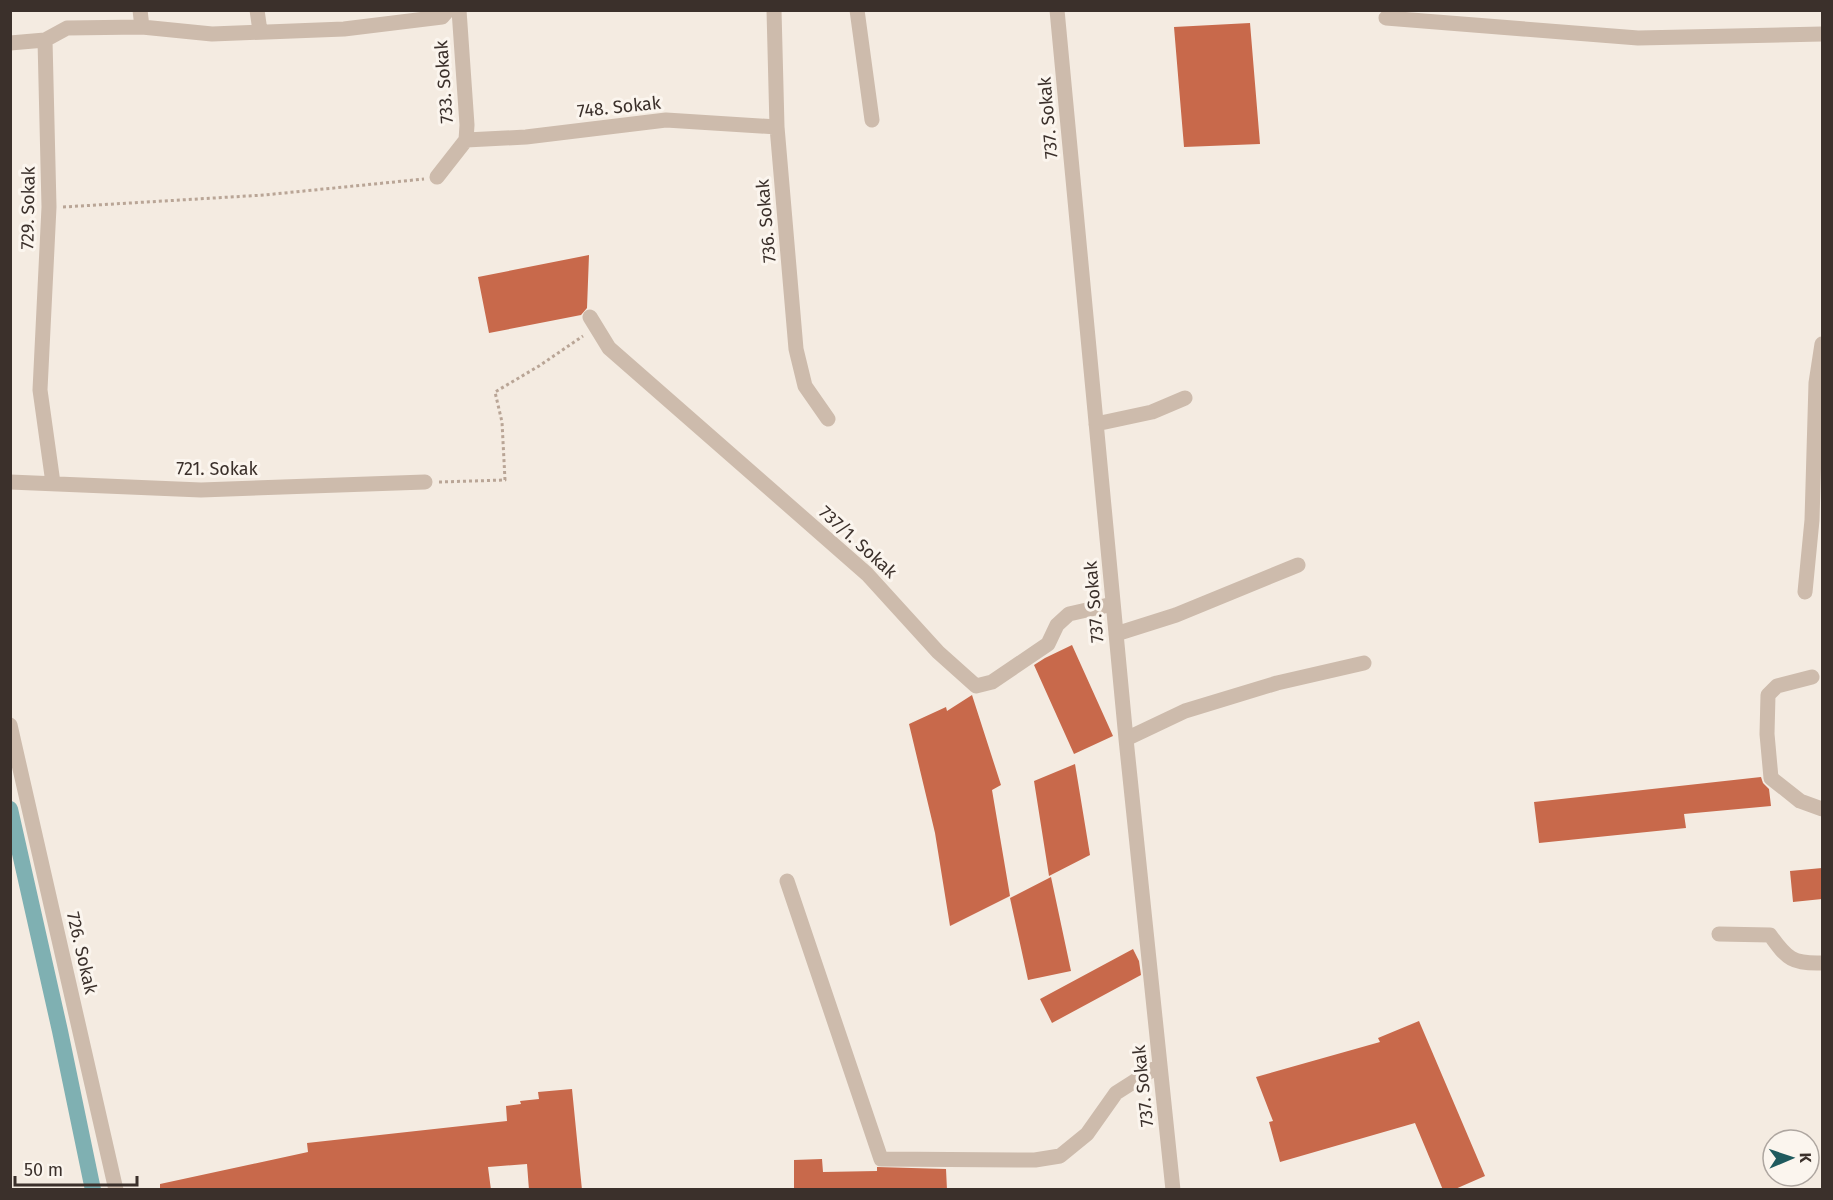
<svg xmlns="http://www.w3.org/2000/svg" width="1833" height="1200" font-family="'Fira Sans',sans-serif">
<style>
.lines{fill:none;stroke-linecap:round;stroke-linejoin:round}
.canal{stroke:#7fb0b2;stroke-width:16}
.building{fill:#c8694b}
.path{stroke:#b9a596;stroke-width:3;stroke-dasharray:3 3;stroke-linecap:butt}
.minor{stroke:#cdbbac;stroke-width:15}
.labels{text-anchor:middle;stroke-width:6;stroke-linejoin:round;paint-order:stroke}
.street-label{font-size:18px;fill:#3b302b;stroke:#fbf5ee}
</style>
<rect width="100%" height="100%" fill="#f4ebe1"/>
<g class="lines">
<!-- canal -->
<path class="canal" d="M10 809 60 1031 93 1190"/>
</g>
<!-- building -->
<path class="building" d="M1250 23 1260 144 1184 147 1174 27Z
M589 255 587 308 581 315 489 333 478 277Z
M1072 645 1113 736 1074 754 1034 665 1045 658Z
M972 695 1001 785 992 790 1010 896 950 926 935 833 909 724 946 707 947 711Z
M1075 764 1090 855 1049 876 1034 781Z
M1761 777 1763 783 1769 789 1771 806 1684 814 1686 828 1539 843 1534 802Z
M1822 868V899L1793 902 1790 871Z
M1051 877 1071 971 1028 980 1010 898Z
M1133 949 1139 961 1141 975 1052 1023 1040 999Z
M1419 1021 1485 1176 1453 1190H1443L1415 1123 1280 1162 1269 1122 1273 1121 1256 1077 1380 1042 1378 1038Z
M572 1089 582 1190H529L527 1164 488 1167 491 1190H160V1184L308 1152 307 1143 507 1121 506 1106 521 1104 520 1101 539 1099 538 1092Z
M822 1159 823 1172 877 1171V1167L946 1169 947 1190H794V1160Z"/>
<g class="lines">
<!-- path -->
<path class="path" d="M63 207 264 195 424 179
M439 482 505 480 502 422 495 392 539 366 583 336"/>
<!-- minor -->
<path class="minor" d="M140 10 142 27
M257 10 260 31
M774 10 777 127 796 349 805 386 828 419
M857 10 872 120
M1057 10 1126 739 1173 1190
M1386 18 1638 38 1822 34
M45 40 49 207 40 390 53 483
M10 43 45 40 67 28 142 27 212 34 344 29 442 17 448 10
M466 140 526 137 666 120 777 127
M437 177 466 140 467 125 459 10
M590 317 609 348 867 574 938 652 976 686 992 682 1048 644 1057 625 1069 614 1113 604
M1096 424 1152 412 1185 398
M10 482 201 490 425 482
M1805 592 1812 520 1816 383 1822 344
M1116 634 1176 615 1298 565
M1812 677 1777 686 1768 695 1767 734 1771 778 1800 801 1822 809
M10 725 116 1190
M1126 739 1185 711 1277 683 1364 663
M787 881 881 1159 1035 1160 1060 1156 1087 1134 1116 1093 1160 1065
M1719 934 1770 935C1787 959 1793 964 1822 963"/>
</g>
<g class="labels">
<!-- street labels -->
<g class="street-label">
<text transform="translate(444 82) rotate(-94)" y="6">733. Sokak</text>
<text transform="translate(619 107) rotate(-6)" y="6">748. Sokak</text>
<text transform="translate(1048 118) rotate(-95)" y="6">737. Sokak</text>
<text transform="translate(28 208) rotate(-89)" y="6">729. Sokak</text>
<text transform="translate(766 221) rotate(-95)" y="6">736. Sokak</text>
<text x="217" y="475">721. Sokak</text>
<text transform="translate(858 542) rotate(42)" y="6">737/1. Sokak</text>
<text transform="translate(1094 602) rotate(-95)" y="6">737. Sokak</text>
<text transform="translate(82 953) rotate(77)" y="6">726. Sokak</text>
<text transform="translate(1143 1086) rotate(-96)" y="6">737. Sokak</text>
</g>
</g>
<!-- border -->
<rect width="1833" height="1200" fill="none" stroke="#3b302b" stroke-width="24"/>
<!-- north arrow -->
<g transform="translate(1791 1158) rotate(88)"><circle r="28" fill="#fbf5ee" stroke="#aea6a0" stroke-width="1.5"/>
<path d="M0-4.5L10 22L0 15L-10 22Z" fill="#1f5a5e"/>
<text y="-9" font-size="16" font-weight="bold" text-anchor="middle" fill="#3b302b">K</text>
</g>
<!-- scale -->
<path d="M15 1176v9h122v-9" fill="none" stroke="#3b302b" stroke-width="3"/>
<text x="24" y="1176" font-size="18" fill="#3b302b" stroke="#fbf5ee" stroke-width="4.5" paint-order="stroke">50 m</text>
</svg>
